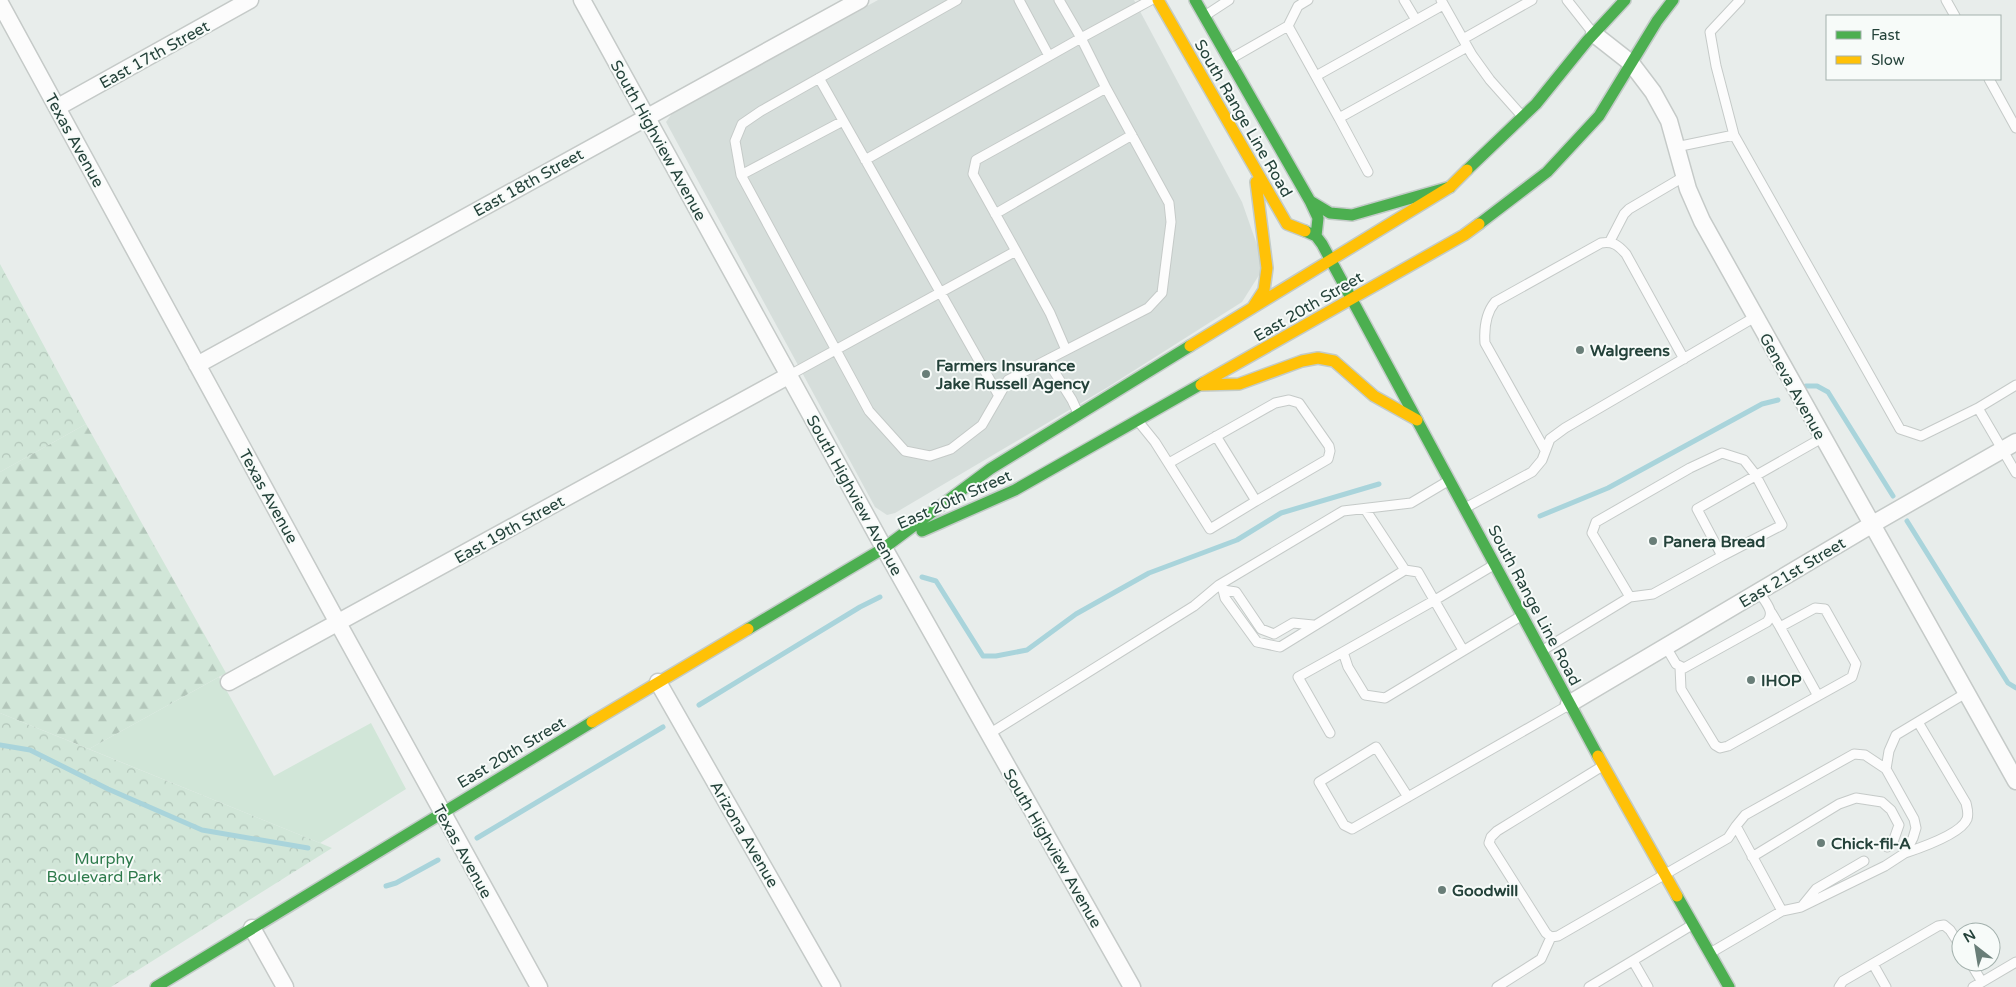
<svg xmlns="http://www.w3.org/2000/svg" width="2016" height="987" font-family="'Varela Round',sans-serif">
<style>
.built{fill:#d6dedb}
.grass{fill:#d1e6d8}
.forest{fill:url(#forest-firs)}
.park{fill:url(#park-crowns)}
.lines{fill:none;stroke-linecap:round;stroke-linejoin:round}
.stream{stroke:#a9d4db;stroke-width:5}
.lane-casing{stroke:#c5cac8;stroke-width:11}
.street-casing{stroke:#c5cac8;stroke-width:19}
.fast-casing{stroke:#c3cbc8;stroke-width:14}
.slow-casing{stroke:#c3cbc8;stroke-width:14}
.lane{stroke:#fcfcfc;stroke-width:9}
.street{stroke:#fcfcfc;stroke-width:16}
.fast{stroke:#4caf50;stroke-width:11}
.slow{stroke:#ffc107;stroke-width:11}
.poi-dot{fill:#697e78;stroke:#f7fbf9;stroke-width:2}
.labels{text-anchor:middle;stroke-width:4;stroke-linejoin:round;paint-order:stroke}
.street-label{font-size:16px;fill:#24423a;stroke:#f7fbf9}
.poi-label{font-size:16px;font-weight:bold;fill:#24423a;stroke:#f7fbf9;text-anchor:start}
.park-label{font-size:16px;fill:#2d7a4b;stroke:#f7fbf9}
</style>
<defs>
<pattern id="forest-firs" width="22" height="20" patternUnits="userSpaceOnUse" patternTransform="scale(1.25)"><rect width="22" height="20" fill="#d1e6d8"/><path d="M5 1l3.5 6h-7zM16 11l3.5 6h-7z" fill="#b3c6ba"/></pattern>
<pattern id="park-crowns" width="20" height="18" patternUnits="userSpaceOnUse" patternTransform="scale(1.25)"><rect width="20" height="18" fill="#d1e6d8"/><path d="M2 6a3 3 0 1 1 6 0M12 15a3 3 0 1 1 6 0" fill="none" stroke="#b3c6ba"/></pattern>
</defs>
<rect width="100%" height="100%" fill="#e8edeb"/>
<!-- built -->
<path class="built" d="M878 0H1134L1242 202 1262 259 1261 272 1242 302 1108 387 895 513 887 515 875 507 666 122 673 112Z"/>
<!-- grass -->
<path class="grass" d="M219 677 274 776 371 723 406 789 320 843 89 749Z"/>
<!-- forest -->
<path class="forest" d="M86 424 226 673 89 749 0 713V472Z"/>
<!-- park -->
<path class="park" d="M0 264 86 424 0 472Z
M0 713 320 843 332 848 111 987H0Z"/>
<g class="lines">
<!-- stream -->
<path class="stream" d="M1806 386H1817L1828 392 1893 496
M1540 516 1608 488 1762 404 1778 400
M1907 521 2008 683 2016 688
M922 577 936 581 983 656H996L1027 650 1076 614 1149 573 1237 540 1281 513 1379 484
M699 705 860 607 880 597
M0 745 30 750 108 789 202 830 308 848
M477 838 663 727
M386 886 396 883 438 860"/>
<!-- lane casing -->
<g class="lane-casing">
<path id="lane" d="M957 0 761 111 742 124 735 141 741 175 869 411 905 451 930 456 951 449 982 425 1008 380 1148 308 1162 293 1171 222 1169 203 1106 88
M1019 0 1049 56
M1404 0 1416 20
M1441 0 1472 55 1490 80 1522 116
M1567 0 1593 33
M1740 0 1710 32 1716 66 1734 135 1900 429 1921 436 1978 408 2016 473
M1946 0 1955 16
M1206 15 1229 0
M1288 26 1298 6 1308 0
M1463 39 1532 0
M1232 58 1288 26 1339 118
M1316 76 1443 5
M819 78 999 396
M1989 79 2016 128
M1676 147 1734 135
M865 160 1081 38 1059 0
M1368 172 1339 118 1467 47
M741 175 843 121
M995 214 1132 135
M1610 241 1624 214 1629 209 1685 176
M1016 251 1050 313 1066 350
M1047 360 1072 400 1078 413
M788 376 1016 251 973 174 976 160 1106 88 1081 38 1151 0
M1978 408 2016 385
M1138 421 1155 442 1210 529 1256 501 1216 436
M1545 450 1485 343C1484 329 1486 313 1495 302L1601 243C1613 241 1618 245 1626 254L1684 359
M1169 463 1275 403 1289 400 1299 403 1329 446 1330 451 1328 459 1256 501
M1467 507 1532 472 1542 460 1550 439 1565 428 1755 317
M1365 509 1405 570
M1722 556 1653 594 1630 597 1592 533 1596 522 1690 468 1722 453 1744 460 1755 474 1782 525 1722 556 1697 509 1822 438
M1492 566 1435 600 1343 652 1348 667 1365 695 1385 698 1521 616
M1219 585 1223 590 1225 598 1257 642 1280 647 1405 570 1418 572 1463 650
M1223 590 1236 592 1261 629 1274 634 1293 623 1313 625
M1780 627 1818 696
M1666 647 1676 664 1684 668 1767 622C1776 612 1765 602 1759 592
M1543 650 1630 597
M1680 667 1681 689 1715 745 1720 748 1728 746 1852 677 1856 664 1825 609 1815 608 1780 627 1771 612
M1330 733 1298 677 1343 652
M989 734 1194 606 1219 585 1343 511 1411 503 1448 481
M1854 754 1865 755 1886 769 1914 819 1916 828 1913 838 1905 853 1885 866 1801 907 1782 911 1736 826 1745 815Z
M1601 767 1497 831 1491 837 1489 843 1546 933 1551 937 1558 936 1728 838 1736 826
M1886 769 1889 751 1896 735 1966 693
M1408 797 1376 747 1319 782 1344 825 1352 829 1567 706
M1905 853C1920 848 1961 834 1967 819 1969 813 1967 808 1966 803L1918 722
M1752 857 1839 804 1856 798 1882 802 1891 810 1899 825 1893 842 1887 847
M1803 905 1816 889 1864 861
M1712 952 1782 911
M1633 961 1648 987
M1970 962 1982 982 2016 962
M1873 964 1886 987
M1497 987 1541 959 1551 937
M1589 987 1692 925
M1839 987 1843 981 1938 926 1944 925 1950 930 1961 947
M1973 987 1982 982"/>
</g>
<!-- street casing -->
<g class="street-casing">
<path id="street" d="M582 0 884 548 1132 987
M0 3 338 623 539 987
M1594 34 1631 63 1653 92 1669 121 1688 189 1702 221 2016 781
M58 107 250 0
M197 365 860 0
M229 682 788 376
M658 682 832 987
M1569 704 1871 525 2016 442
M252 928 285 987"/>
</g>
<!-- fast casing -->
<g class="fast-casing">
<path id="fast" d="M1195 0 1310 201 1318 218 1316 236
M1467 170 1536 104 1587 41 1625 0
M1310 201 1330 213 1352 215 1450 187
M1479 224 1547 172 1599 116 1657 21 1673 0
M1305 231 1316 236 1322 244 1598 756
M922 531 1015 490 1203 383
M748 629 884 548 990 469 1190 346
M1677 896 1729 987
M156 987 592 722"/>
</g>
<!-- slow casing -->
<g class="slow-casing">
<path id="slow" d="M1158 0 1287 224 1305 231
M1253 307 1264 290 1267 268 1256 182
M1190 346 1450 187 1467 170
M1203 383 1464 235 1479 224
M1201 385 1239 384 1302 361 1318 358 1334 361 1374 396 1417 420
M592 722 748 629
M1598 756 1677 896"/>
</g>
<!-- lane -->
<use href="#lane" class="lane"/>
<!-- street -->
<use href="#street" class="street"/>
<!-- fast -->
<use href="#fast" class="fast"/>
<!-- slow -->
<use href="#slow" class="slow"/>
</g>
<!-- markers -->
<g class="poi-dot">
<circle cx="1580" cy="350" r="5"/>
<circle cx="926" cy="374" r="5"/>
<circle cx="1653" cy="541" r="5"/>
<circle cx="1751" cy="680" r="5"/>
<circle cx="1821" cy="843" r="5"/>
<circle cx="1442" cy="890" r="5"/>
</g>
<g class="labels">
<!-- street labels -->
<g class="street-label">
<text transform="translate(154 54) rotate(-29)" y="6">East 17th Street</text>
<text transform="translate(1244 118) rotate(60)" y="6">South Range Line Road</text>
<text transform="translate(75 140) rotate(61)" y="6">Texas Avenue</text>
<text transform="translate(659 140) rotate(61)" y="6">South Highview Avenue</text>
<text transform="translate(528 182) rotate(-29)" y="6">East 18th Street</text>
<text transform="translate(1308 306) rotate(-30)" y="6">East 20th Street</text>
<text transform="translate(1793 386) rotate(61)" y="6">Geneva Avenue</text>
<text transform="translate(855 495) rotate(61)" y="6">South Highview Avenue</text>
<text transform="translate(269 496) rotate(61)" y="6">Texas Avenue</text>
<text transform="translate(954 499) rotate(-24)" y="6">East 20th Street</text>
<text transform="translate(509 529) rotate(-29)" y="6">East 19th Street</text>
<text transform="translate(1792 572) rotate(-31)" y="6">East 21st Street</text>
<text transform="translate(1535 605) rotate(62)" y="6">South Range Line Road</text>
<text transform="translate(511 752) rotate(-31)" y="6">East 20th Street</text>
<text transform="translate(745 834) rotate(60)" y="6">Arizona Avenue</text>
<text transform="translate(1053 848) rotate(60)" y="6">South Highview Avenue</text>
<text transform="translate(463 851) rotate(61)" y="6">Texas Avenue</text>
</g>
<!-- poi labels -->
<g class="poi-label">
<text x="1590" y="356">Walgreens</text>
<text x="936" y="371">Farmers Insurance<tspan x="936" dy="18">Jake Russell Agency</tspan></text>
<text x="1663" y="547">Panera Bread</text>
<text x="1761" y="686">IHOP</text>
<text x="1831" y="849">Chick-fil-A</text>
<text x="1452" y="896">Goodwill</text>
</g>
<!-- park labels -->
<g class="park-label">
<text x="104" y="864">Murphy<tspan x="104" dy="18">Boulevard Park</tspan></text>
</g>
</g>
<!-- legend -->
<rect x="1826" y="15" width="175" height="65" fill="#f7fbf9" stroke="#a3b1ad"/>
<rect x="1836" y="31" width="25" height="8" fill="#4caf50" stroke="#a3b1ad"/>
<text x="1871" y="40" font-size="15" fill="#24423a">Fast</text>
<rect x="1836" y="56" width="25" height="8" fill="#ffc107" stroke="#a3b1ad"/>
<text x="1871" y="65" font-size="15" fill="#24423a">Slow</text>
<!-- north arrow -->
<g transform="translate(1976 947) rotate(329)"><circle r="24" fill="#f7fbf9" stroke="#a3b1ad"/>
<path d="M0-4L9 19L0 12L-9 19Z" fill="#697e78"/>
<text y="-8" font-size="14" font-weight="bold" text-anchor="middle" fill="#24423a">N</text>
</g>
</svg>
